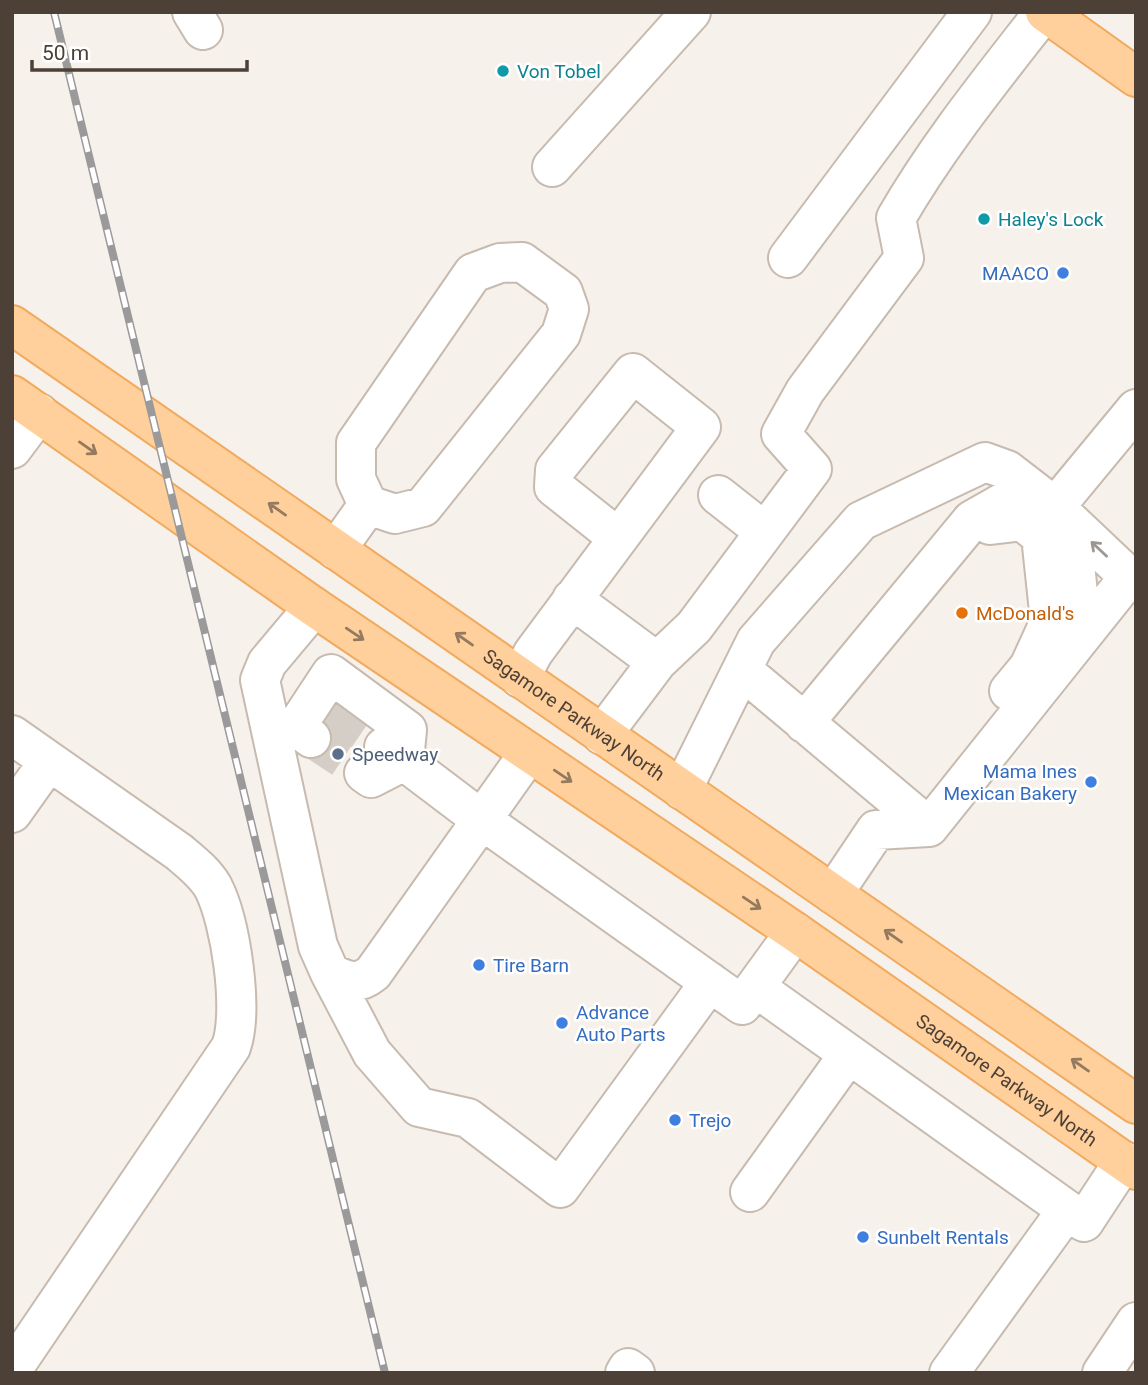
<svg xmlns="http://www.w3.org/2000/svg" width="1148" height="1385" font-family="Roboto,sans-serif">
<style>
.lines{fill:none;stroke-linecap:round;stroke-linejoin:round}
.minor-tunnel{stroke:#d5cec7;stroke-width:38;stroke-dasharray:38 19;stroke-linecap:butt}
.minor-casing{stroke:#c7baaf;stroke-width:42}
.major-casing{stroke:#f1aa5e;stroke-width:42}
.minor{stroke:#fff;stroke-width:38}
.major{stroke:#ffd09b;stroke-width:38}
.rail-casing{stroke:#9a9a9a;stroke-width:8}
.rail{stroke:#fff;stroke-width:5;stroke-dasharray:16;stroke-linecap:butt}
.oneway{stroke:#947a5f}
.oneway2{stroke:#9d9691}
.culture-dot{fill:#0f9aa8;stroke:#fff;stroke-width:2.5}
.shop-dot{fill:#3f7fe0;stroke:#fff;stroke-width:2.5}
.food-dot{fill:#e8710a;stroke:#fff;stroke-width:2.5}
.service-dot{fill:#5c6f8a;stroke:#fff;stroke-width:2.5}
.labels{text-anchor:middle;stroke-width:5;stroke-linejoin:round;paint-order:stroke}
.culture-label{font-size:19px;fill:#0d838f;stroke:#fff;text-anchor:start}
.shop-label{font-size:19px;fill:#366cbe;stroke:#fff;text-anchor:start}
.food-label{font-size:19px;fill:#c56008;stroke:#fff;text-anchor:start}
.street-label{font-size:19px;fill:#4c4037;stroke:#fff}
.service-label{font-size:19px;fill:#4e5e75;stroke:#fff;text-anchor:start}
</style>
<rect width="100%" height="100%" fill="#f7f1eb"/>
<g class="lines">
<!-- minor-tunnel -->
<path class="minor-tunnel" d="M331 710 383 745
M311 738 364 773"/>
<!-- minor casing -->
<g class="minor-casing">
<path id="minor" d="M192 12 203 30
M552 167 691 12
M788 258 972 12
M12 449 39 413
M718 495 765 532
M990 525 1022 521 1041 536 1050 621 1029 667 1009 691
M1041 536 1075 564 1080 614 1056 642
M336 550 368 505 395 514 423 507 561 334 569 309 563 292 522 262 500 263 473 273 356 443V479L368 505
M572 599 657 662 602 735
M314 607 267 663 260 680 318 946 330 973C347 981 357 986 373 973L529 753
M657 662 694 627 812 469 781 434 805 391 904 258 896 218C938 145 992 79 1044 12
M742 670 929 827
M520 678 533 653 701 427 633 373 555 470 554 487 617 537
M804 723 972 520 1002 503 1055 507 1129 577 929 827 876 830 833 894
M12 735 179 852C191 862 205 873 213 887 231 922 244 1011 231 1047L12 1370
M311 738 296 727 331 674 407 730 404 761 384 747
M364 773 371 778 404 761 482 820 742 1005 795 932
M682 790 756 641 861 521 985 462 1007 470 1055 507 1136 409
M12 813 49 761
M330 973 372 1053 419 1107 468 1118 560 1188 710 982
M755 987 1084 1222 1124 1161
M750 1192 849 1054
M625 1373 628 1368 635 1373
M949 1373 1067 1210
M1102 1373 1136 1322"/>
</g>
<!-- major casing -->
<g class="major-casing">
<g id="major">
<path d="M1045 12 1136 77"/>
<path id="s1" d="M12 325 1136 1104"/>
<path id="s2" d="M12 395 314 607 795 932 1136 1170"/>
</g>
</g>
<!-- minor -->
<use href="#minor" class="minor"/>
<!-- major -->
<use href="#major" class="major"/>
<!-- rail casing -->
<g class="rail-casing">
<path id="rail" d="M54 12 385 1373"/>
</g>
<!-- rail -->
<use href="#rail" class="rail"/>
</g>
<!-- one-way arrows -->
<defs><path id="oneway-shaft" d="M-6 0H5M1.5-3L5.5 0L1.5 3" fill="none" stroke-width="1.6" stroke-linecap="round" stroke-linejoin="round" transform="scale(1.75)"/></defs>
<g class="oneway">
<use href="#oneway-shaft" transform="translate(88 448) rotate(35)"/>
<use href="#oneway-shaft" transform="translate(277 509) rotate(-145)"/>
<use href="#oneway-shaft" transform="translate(355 634) rotate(34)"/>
<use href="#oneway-shaft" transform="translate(464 639) rotate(-145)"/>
<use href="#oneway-shaft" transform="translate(563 776) rotate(34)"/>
<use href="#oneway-shaft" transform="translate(752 903) rotate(34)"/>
<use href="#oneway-shaft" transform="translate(893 936) rotate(-145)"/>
<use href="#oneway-shaft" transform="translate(1080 1065) rotate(-145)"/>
</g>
<use class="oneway2" href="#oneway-shaft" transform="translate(1099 549) rotate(-137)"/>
<!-- markers -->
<g class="culture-dot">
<circle cx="503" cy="71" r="7"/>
<circle cx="984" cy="219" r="7"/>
</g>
<g class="shop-dot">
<circle cx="1063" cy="273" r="7"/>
<circle cx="1091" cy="782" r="7"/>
<circle cx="479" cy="965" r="7"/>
<circle cx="562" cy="1023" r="7"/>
<circle cx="675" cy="1120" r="7"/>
<circle cx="863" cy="1237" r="7"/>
</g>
<circle class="food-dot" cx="962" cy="613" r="7"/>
<circle class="service-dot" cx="338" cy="754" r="7"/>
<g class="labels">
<!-- culture labels -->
<g class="culture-label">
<text x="517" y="78">Von Tobel</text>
<text x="998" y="226">Haley's Lock</text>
</g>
<!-- shop labels -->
<g class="shop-label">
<text x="1049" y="280" text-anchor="end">MAACO</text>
<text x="1077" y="778" text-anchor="end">Mama Ines<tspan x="1077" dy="22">Mexican Bakery</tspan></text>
<text x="493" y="972">Tire Barn</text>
<text x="576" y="1019">Advance<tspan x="576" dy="22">Auto Parts</tspan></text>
<text x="689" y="1127">Trejo</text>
<text x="877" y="1244">Sunbelt Rentals</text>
</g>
<!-- food labels -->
<g class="food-label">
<text x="976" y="620">McDonald's</text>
</g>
<!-- street labels -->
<g class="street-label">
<text dy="7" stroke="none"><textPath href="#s1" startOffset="684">Sagamore Parkway North</textPath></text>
<text dy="7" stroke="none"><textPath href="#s2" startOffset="1208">Sagamore Parkway North</textPath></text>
</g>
<!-- service labels -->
<g class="service-label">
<text x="352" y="761">Speedway</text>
</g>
</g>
<!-- border -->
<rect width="1148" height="1385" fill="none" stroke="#4c4037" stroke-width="28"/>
<!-- scale -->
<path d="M32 60v10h215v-10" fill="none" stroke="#4c4037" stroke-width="3.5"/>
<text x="42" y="60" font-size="21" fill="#4c4037" stroke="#ffffff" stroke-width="5" paint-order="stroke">50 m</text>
</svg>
